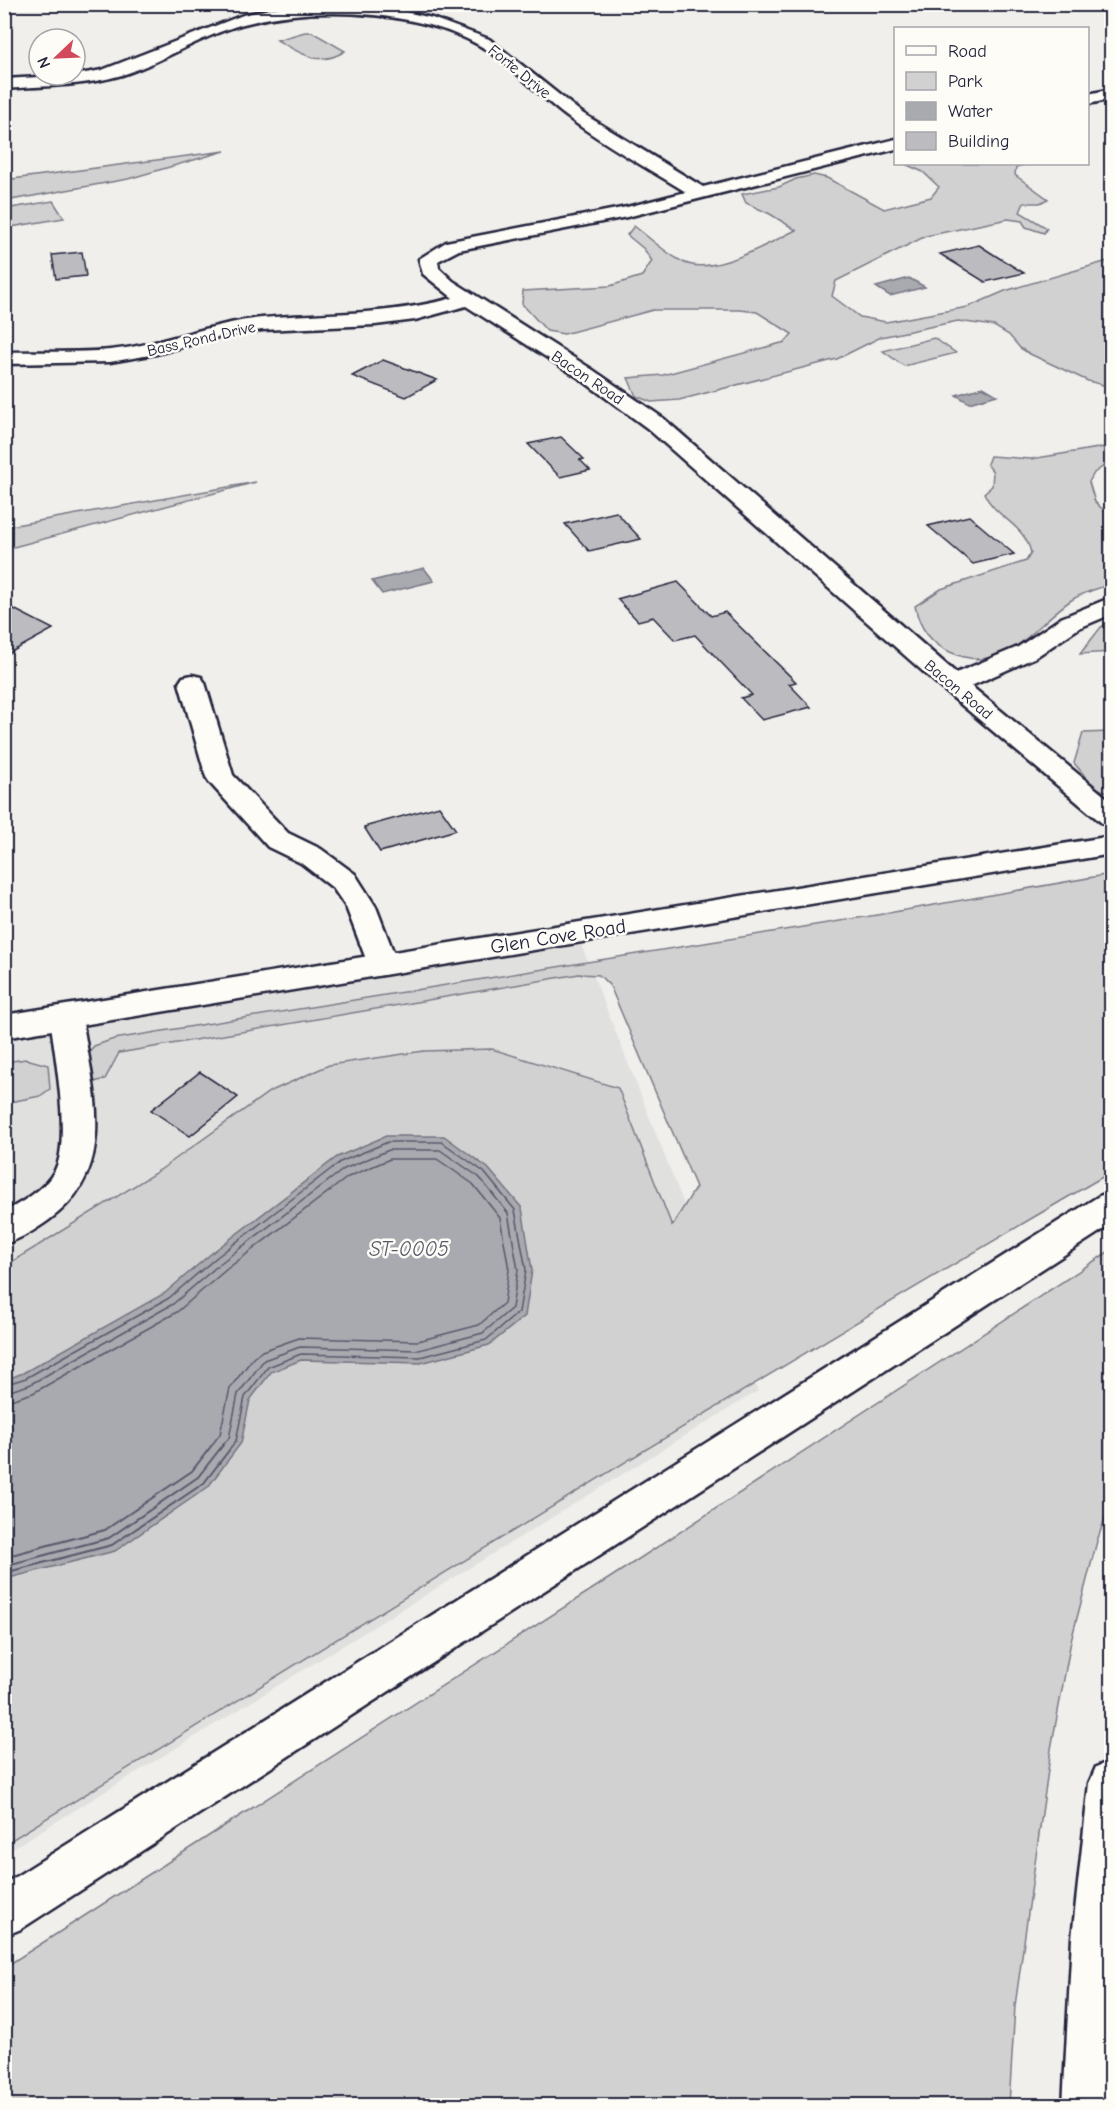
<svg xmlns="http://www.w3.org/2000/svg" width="1116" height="2110" font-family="'Comic Neue',sans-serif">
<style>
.built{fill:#e0e0df}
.green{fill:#d2d1d1;stroke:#7a7a86;stroke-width:1.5}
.water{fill:#a9a9b0;stroke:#737381;stroke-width:1.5}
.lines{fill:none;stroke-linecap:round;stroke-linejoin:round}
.shore-far1{stroke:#58586a;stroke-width:1.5}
.shore{stroke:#58586a;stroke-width:2}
.building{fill:#bcbcc0;stroke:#22223b;stroke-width:1.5}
.minor-casing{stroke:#22223b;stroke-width:5}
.major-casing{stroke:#22223b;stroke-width:5}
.highway-casing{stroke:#22223b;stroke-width:5}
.minor{fill:#fdfcf7;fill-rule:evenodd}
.major{fill:#fdfcf7;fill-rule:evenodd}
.highway{fill:#fdfcf7;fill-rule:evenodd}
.labels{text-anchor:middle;stroke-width:5;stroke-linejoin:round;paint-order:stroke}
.far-street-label{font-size:16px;fill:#22223b;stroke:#fdfcf7}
.street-label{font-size:20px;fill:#22223b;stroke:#fdfcf7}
.water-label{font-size:21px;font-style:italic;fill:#58586a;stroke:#fdfcf7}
</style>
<rect width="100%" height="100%" fill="#f0efec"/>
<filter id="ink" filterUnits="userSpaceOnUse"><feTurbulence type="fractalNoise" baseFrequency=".0167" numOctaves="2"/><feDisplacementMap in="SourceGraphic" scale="12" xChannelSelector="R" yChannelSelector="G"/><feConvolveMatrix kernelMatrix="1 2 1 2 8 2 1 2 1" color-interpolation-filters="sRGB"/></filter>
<g filter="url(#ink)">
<!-- built -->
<path class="built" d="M580 942 758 1391 5 1853V1041Z"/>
<!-- green -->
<path class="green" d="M305 32H312L345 51C319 68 300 53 277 40Z
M225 151 128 179 5 201V180Z
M905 164H1028L1016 167 1015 175 1048 199 1040 203H1024L1020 212 1047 228 1044 233 1026 227 1022 221 1008 219 926 236 836 281 832 296 860 317 886 322 968 307 1005 291 1111 260V387L1088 381 1030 354 1020 348 1009 335 994 326 958 321 881 337 837 359 679 400 651 402 636 396 628 378 663 375 785 342 792 334 757 312 740 310H653L564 334 547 331 522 304 523 291 610 286 642 276 652 261 644 249 627 235 634 226C650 238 665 253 683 262 712 277 769 243 796 230L770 214 746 203 742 194 779 187 796 179 814 175 827 178 884 209 931 197 939 187 923 172Z
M53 201 64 218 5 228V209Z
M934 338 956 353 904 366 883 351Z
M1111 446V461L1094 473 1089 482 1095 502 1111 517V584C1099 588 1084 592 1073 599 1032 625 1008 678 950 652 930 643 919 626 915 606L941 589 1026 561 1031 553C1025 524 995 518 984 493L992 486 993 472 987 464 990 456 1031 459Z
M256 482 10 548 5 549V527Z
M1111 621V652L1080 654 1101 627Z
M1111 732H1112L1111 793 1095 788 1074 763 1083 733Z
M1111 874V1172C738 1389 372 1618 5 1844V1266L160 1170 269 1092 329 1065 424 1051 492 1049 618 1088 672 1226 696 1187 610 986 599 975 579 974 119 1053 105 1079 94 1082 84 1058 94 1046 114 1039 877 915Z
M26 1059 48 1065 50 1089 40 1096 5 1103V1062Z
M1111 1250V1501L1097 1541 1071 1641 1051 1749 1015 2006 1009 2105H5V1967L622 1570Z"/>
<!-- water -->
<path class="water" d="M909 278 925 287 890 296 876 287Z
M983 387 997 395 969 403 956 395Z
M424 568 434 581 382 594 372 581Z
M386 1136H444L488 1168 522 1208 532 1270 525 1316 489 1345 421 1363 301 1360 271 1372 250 1400 241 1443 208 1487 115 1551 5 1579V1380L23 1373 165 1293 213 1252 337 1157Z"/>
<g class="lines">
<!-- shore-far1 -->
<path class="shore-far1" d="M4 1385 26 1378 169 1298 217 1257 340 1162 388 1142H442L484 1172 515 1210 526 1270 519 1312 486 1340 420 1357 301 1354 268 1367 245 1397 236 1441 232 1446
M4 1393 29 1385 173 1304 222 1262 344 1169 389 1150H440L479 1177 508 1213 518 1270 512 1308 483 1333 419 1350 300 1347 264 1360 238 1394 229 1438 222 1446
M4 1402 33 1393 177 1312 227 1269 348 1177 390 1159H437L473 1184 500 1218 509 1270 504 1303 479 1325 418 1341 299 1338 262 1351 253 1358 230 1388 220 1434 211 1446"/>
<!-- shore -->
<path class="shore" d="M4 1557 105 1530 192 1471 212 1445
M4 1566 109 1538 198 1477 223 1445
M4 1573 112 1545 204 1483 233 1445"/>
</g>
<!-- building -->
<path class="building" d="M979 245 996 256 1024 273 985 282 940 254Z
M82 252 86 276 56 279 52 255Z
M383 360 437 380 406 397 352 376Z
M561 437 584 459 580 460 590 470 560 477 528 444Z
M616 512 641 539 589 551 565 524Z
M969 516 1014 554 973 564 928 526Z
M678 582 711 616 725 612 796 682 789 684 811 707 762 720 741 698 752 695 695 635 675 640 653 617 638 621 617 599Z
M4 604 53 629 4 656Z
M439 806 456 830 380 852 364 827Z
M200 1072 238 1097 190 1136 151 1110Z"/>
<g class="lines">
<!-- minor casing -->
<g class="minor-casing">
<path id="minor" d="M336 5 401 11 432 18 489 39 582 113 703 187 896 139V149L627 217 459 250 438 261 439 268 453 281 593 370 663 418 956 673 1018 647 1061 618 1112 597V614L1079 628 1036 657 971 686 1112 802V826L1102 823 944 690 647 428 579 378 466 306 415 320 375 325 262 330 218 337 156 354 110 362 4 364V352C39 351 75 353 110 350 162 345 210 323 262 318 330 312 385 316 453 298L423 274 419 259 446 242 627 207 686 192C647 168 607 146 570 119 542 99 519 72 490 52 430 11 322 5 252 22 206 32 166 61 122 75 84 86 44 86 4 89V79L75 75 102 70 243 15 274 8Z
M1112 89V99L1088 104V94Z
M192 675 201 677 205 683 233 775 288 833 321 849 355 874 376 907 398 964 393 972 382 975 371 972 346 907 333 888 301 863 268 847 210 783 206 777 179 683 183 677Z
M66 1006 77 1009 82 1017C93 1091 120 1169 49 1220 35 1230 21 1239 4 1244V1212C22 1202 44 1190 54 1172 72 1143 54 1052 50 1017L55 1009Z"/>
</g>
<!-- major casing -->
<g class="major-casing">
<path id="major" d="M1112 836V854L4 1038V1015Z"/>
</g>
<!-- highway casing -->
<g class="highway-casing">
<path id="highway" d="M1112 1192V1224L21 1929 4 1936V1884L1099 1196Z
M1112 1760V2106H1063L1072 1938 1089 1783 1096 1767Z"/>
</g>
<!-- minor -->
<use href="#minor" class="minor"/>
<!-- major -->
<use href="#major" class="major"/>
<!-- highway -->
<use href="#highway" class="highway"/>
</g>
</g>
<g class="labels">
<!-- far-street labels -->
<g class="far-street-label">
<text transform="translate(520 71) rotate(39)" y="6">Forte Drive</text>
<text transform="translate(201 338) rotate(-13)" y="6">Bass Pond Drive</text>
<text transform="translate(588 377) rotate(34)" y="6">Bacon Road</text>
<text transform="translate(959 689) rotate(40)" y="6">Bacon Road</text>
</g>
<!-- street labels -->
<g class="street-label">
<text transform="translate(558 936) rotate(-9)" y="7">Glen Cove Road</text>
</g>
<!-- water labels -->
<g class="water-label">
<text x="409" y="1256">ST-0005</text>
</g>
</g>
<!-- margin -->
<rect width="1116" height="2110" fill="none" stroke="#fdfcf7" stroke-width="24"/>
<rect x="12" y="12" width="1092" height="2086" fill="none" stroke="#22223b" stroke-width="2" filter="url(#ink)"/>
<!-- legend -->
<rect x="894" y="27" width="195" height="138" fill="#fdfcf7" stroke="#a5a5ac" stroke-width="1.5"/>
<rect x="906" y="46" width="30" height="9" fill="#fdfcf7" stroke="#a5a5ac" stroke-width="1.5"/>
<text x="948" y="57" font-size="18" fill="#22223b">Road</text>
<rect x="906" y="72" width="30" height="18" fill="#d2d1d1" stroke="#a5a5ac" stroke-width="1.5"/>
<text x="948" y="87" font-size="18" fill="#22223b">Park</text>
<rect x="906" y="102" width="30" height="18" fill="#a9a9b0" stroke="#a5a5ac" stroke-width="1.5"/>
<text x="948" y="117" font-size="18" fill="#22223b">Water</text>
<rect x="906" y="132" width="30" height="18" fill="#bcbcc0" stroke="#a5a5ac" stroke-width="1.5"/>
<text x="948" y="147" font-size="18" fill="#22223b">Building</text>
<!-- north arrow -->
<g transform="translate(57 57) rotate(247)"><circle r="28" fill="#fdfcf7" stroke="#a5a5ac" stroke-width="1.5"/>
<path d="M0-4.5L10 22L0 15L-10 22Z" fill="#d1495b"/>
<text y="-9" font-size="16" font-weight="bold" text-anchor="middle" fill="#22223b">N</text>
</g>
</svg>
